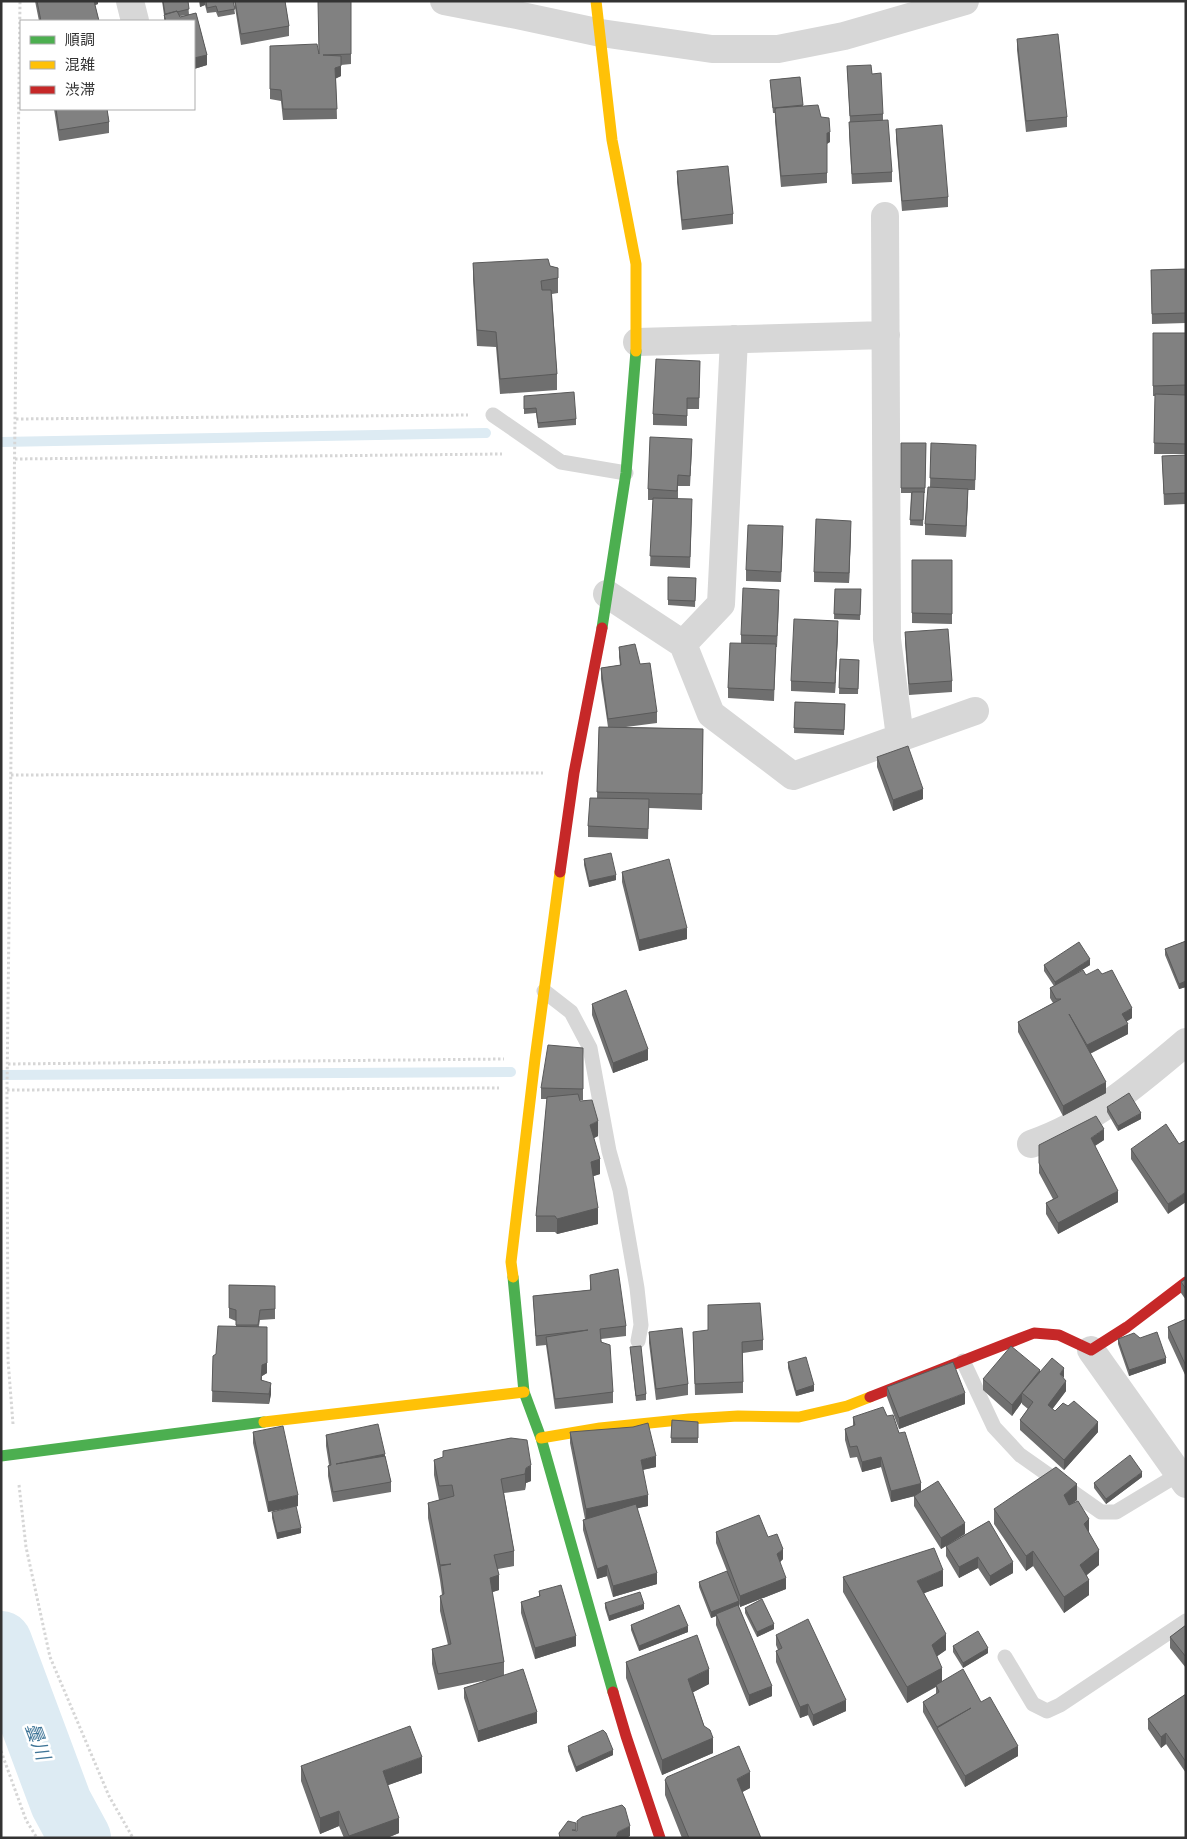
<svg xmlns="http://www.w3.org/2000/svg" width="1187" height="1839" font-family="'Sofia Sans Condensed','Noto Sans JP',sans-serif">
<style>
.lines{fill:none;stroke-linecap:round;stroke-linejoin:round}
.stream{stroke:#ddebf3;stroke-width:10}
.river{stroke:#ddebf3;stroke-width:62}
.path{stroke:#d6d6d6;stroke-width:3;stroke-dasharray:2.5 2.5;stroke-linecap:butt}
.lane{stroke:#d7d7d7;stroke-width:15}
.street{stroke:#d7d7d7;stroke-width:28}
.fast{stroke:#4caf50;stroke-width:11}
.slow{stroke:#ffc107;stroke-width:11}
.jam{stroke:#c62828;stroke-width:11}
.wall{fill:#6f6f6f}
.shaded-wall{fill:#5a5a5a}
.building{fill:#818181;stroke:#5a5a5a}
.labels{text-anchor:middle;stroke-width:5;stroke-linejoin:round;paint-order:stroke}
.water-label{font-size:19px;font-style:italic;fill:#3f7597;stroke:#fff}
</style>
<rect width="100%" height="100%" fill="#fff"/>
<g class="lines">
<!-- stream -->
<path class="stream" d="M1 442 486 433
M1 1075 511 1072"/>
<!-- river -->
<path class="river" d="M1 1642 61 1803 80 1838"/>
<!-- path -->
<path class="path" d="M16 419 468 415
M15 459 502 454
M11 775 543 773
M8 1064 504 1059
M7 1090 499 1088
M13 1424 8 1360 7 1090 20 1
M19 1485 26 1547 50 1657 109 1796 133 1838
M1 1751 26 1820 37 1838"/>
<!-- lane -->
<path class="lane" d="M493 415 561 462 626 473
M544 991 571 1012 590 1048 609 1151 620 1190 637 1288 641 1325 638 1341
M963 1361 994 1427 1020 1455 1101 1512H1116L1179 1474
M1005 1657 1033 1704 1047 1711 1060 1705 1186 1621"/>
<!-- street -->
<path class="street" d="M130 1 135 21
M444 1 517 15 601 33 712 49H778L844 36 965 1
M885 216 887 639 900 737
M637 342 886 335
M607 594 683 644 711 714 793 776 975 711
M683 644 721 604 734 339
M1031 1144C1090 1124 1139 1082 1186 1042
M1091 1350 1186 1484"/>
<!-- fast -->
<path class="fast" d="M602 628 626 473 636 351
M513 1277 524 1392 541 1438 613 1692
M1 1456 264 1422"/>
<!-- slow -->
<path class="slow" d="M596 1 612 140 636 264V351
M513 1277 511 1262 535 1059 560 872
M264 1422 524 1392
M541 1438 600 1428 689 1419 738 1416 799 1417 847 1406 870 1397"/>
<!-- jam -->
<path class="jam" d="M560 872 574 773 602 628
M870 1397 1034 1333 1059 1335 1091 1350 1127 1327 1186 1282
M613 1692 626 1736 660 1838"/>
</g>
<!-- wall -->
<path class="wall" d="M35 1H98V4L95 5 99 21H39Z
M162 1H188L189 15 180 16V17L196 13 207 55V65L194 69V21H164V15Z
M199 1H233L235 14 218 17 216 12 207 13 205 5 200 7Z
M234 1H285L289 26V36L241 45Z
M351 1V64L341 65V76L336 78 337 119 283 120 281 101 270 99V46L319 53Z
M1017 39 1067 117V127L1026 132 1017 50Z
M847 66 872 74 883 114V120L892 172V182L852 184 849 133V122H850Z
M800 77 803 106 821 117 830 142 827 143V183L781 187 775 121V113H773L770 80Z
M54 109H107L109 122V133L59 141Z
M896 129 948 197V207L902 211 896 139Z
M677 171 733 214V224L682 230 677 182Z
M473 263 550 266 558 268V293L552 294 557 374V390L500 394 496 347 477 346 473 279Z
M1186 269V323L1152 324 1151 270Z
M1153 333H1186V454H1154L1155 396H1153Z
M700 361 699 409H687V426L653 425V414Z
M524 396 576 419V425L538 428 536 413 524 414Z
M901 443H926L925 493H924L923 526 910 525 911 493H901Z
M931 443 976 456 975 490H968L966 537 925 535V524L930 487Z
M692 449 690 486H678V499L692 510 690 568 650 566 653 500H648V489Z
M1186 455V504L1164 505 1162 456Z
M851 531 849 583 814 582V572Z
M783 536 781 582 746 581V570Z
M912 560H952V624L912 623Z
M668 577 696 578 695 607 668 605Z
M835 589H861L860 620 834 619Z
M779 601 777 647H776L774 701 728 698V688L741 643V635Z
M838 632 835 693 791 691V681Z
M905 632 952 681V692L909 695 905 643Z
M619 647 640 664 657 712V723L626 727 703 729 702 810 649 808 648 839 588 837V826L597 798 599 727H608L601 679V668L620 665 619 657Z
M840 659 859 660 858 694H839Z
M795 702 845 704 844 735 794 733Z
M877 757 923 799 893 811 877 767Z
M584 859 616 880 589 887 584 865Z
M622 872 687 939 639 951 622 882Z
M1186 941V987L1179 989 1165 955V949Z
M1044 965H1090L1075 974 1086 975 1132 1018 1126 1022 1128 1034 1090 1054 1106 1093 1063 1116 1018 1032V1022L1053 1003 1050 998V988L1054 986 1044 971Z
M592 1004 648 1060 613 1073 592 1015Z
M583 1048V1100H580L598 1136 594 1138 600 1174 593 1176 598 1224 557 1234 555 1232H536V1216L547 1099H541V1088Z
M1107 1107 1141 1119 1118 1131 1107 1112Z
M1104 1140 1095 1146 1118 1202 1058 1234 1046 1214V1203L1053 1199 1039 1173V1145Z
M1179 1144 1168 1214 1131 1159V1149Z
M590 1275 626 1326V1336L601 1339 613 1392V1403L555 1409 546 1345 536 1346 533 1296 590 1290Z
M1186 1279V1300L1181 1293V1282Z
M229 1285 275 1286V1319L260 1320 259 1326 267 1373 262 1376V1380L271 1394 269 1404 212 1402 213 1356 216 1354 236 1326V1321L229 1318Z
M1186 1319V1377L1168 1338V1327Z
M649 1332 688 1384V1395L656 1400 649 1343Z
M693 1332 763 1340V1350L743 1353V1393L695 1395Z
M1140 1338 1166 1363 1129 1376 1118 1344V1339Z
M630 1347 646 1394V1400L636 1401Z
M788 1362 814 1391 796 1396 788 1368Z
M1040 1372 1064 1379 1066 1391 1052 1409 1055 1411 1098 1432 1064 1470 1020 1430V1420L1028 1409 1022 1404V1402L1012 1416 983 1390V1379Z
M887 1387 965 1404 899 1429 887 1397Z
M887 1416 899 1433 921 1492 965 1534 947 1545 989 1521 1013 1573 990 1586 978 1568 959 1578 946 1556V1546L941 1549 914 1506V1496L891 1502 881 1467 862 1472 857 1457 850 1458 845 1440V1429L853 1426V1417Z
M672 1420 698 1422V1443H671Z
M253 1432 298 1506 268 1512 253 1443Z
M570 1432 656 1467 643 1470 648 1506 637 1508 657 1584 613 1597 607 1576 597 1579 583 1530V1520L585 1519 570 1443Z
M326 1435 385 1456 391 1482V1492L333 1502 328 1476V1466L329 1465 326 1446Z
M511 1438 531 1481 526 1483 525 1490 504 1493 514 1551V1566L498 1569 499 1590 492 1592 504 1662V1675L537 1723 478 1742 464 1698V1688L487 1680 438 1690 432 1664V1649L448 1645 440 1611V1596L442 1595 440 1580 428 1518V1503L439 1500 434 1475V1460L443 1457V1451Z
M1142 1477 1106 1504 1094 1488V1483Z
M1077 1500 1073 1503 1089 1533 1099 1565 1087 1575 1089 1595 1064 1613 1033 1566 1026 1571 994 1524V1509Z
M272 1512 301 1533 277 1539 272 1518Z
M716 1532 768 1537 783 1559 780 1562 786 1589 740 1607 739 1604V1607L772 1696 749 1706 716 1625V1616L711 1618 699 1587V1582L727 1571 716 1543Z
M843 1577 943 1586 924 1593 946 1650 937 1656 942 1681 981 1702 1018 1756 965 1787 923 1712V1702L936 1694V1687L907 1703 843 1592Z
M539 1591 576 1646 535 1659 521 1613V1602L539 1596Z
M605 1603 644 1609 609 1621 605 1608Z
M745 1608 774 1629 757 1637 745 1613Z
M631 1625 688 1632 639 1651 631 1630Z
M1186 1625V1668L1170 1648V1637Z
M776 1635 846 1711 813 1726 808 1715 800 1718 776 1662V1651L778 1650 776 1645Z
M953 1646 988 1653 963 1668 953 1652Z
M626 1662 709 1684 693 1692 713 1753 662 1775 626 1678Z
M1186 1694V1773L1166 1744 1161 1748 1148 1729V1719Z
M568 1746 613 1755 576 1772 568 1751Z
M301 1766 422 1773 388 1785 399 1833 387 1838H344L339 1826 320 1834 301 1781Z
M665 1780 750 1788 742 1792 761 1838H682L665 1795Z"/>
<!-- shaded-wall -->
<path class="shaded-wall" d="M92 1H98V4L92 6Z
M200 1H205V5L200 7Z
M207 55V65L194 69V58Z
M341 66V76L335 79V68Z
M830 132V142L827 144V133Z
M968 489V500L966 537V526Z
M851 521V531L849 583V573Z
M838 621V632L835 693V683Z
M923 789V799L893 811V800Z
M616 875V880L589 887V881Z
M687 928V939L639 951V940Z
M1090 959V965L1055 987V982Z
M1186 981V987L1179 989V984Z
M1132 1008V1018L1122 1024V1014Z
M1128 1024V1034L1087 1055V1045Z
M648 1049V1060L613 1073V1063Z
M1106 1082V1093L1063 1116V1106Z
M1141 1113V1119L1118 1131V1126Z
M598 1121V1136L590 1140V1125Z
M1104 1129V1140L1091 1148V1138Z
M600 1159V1174L591 1177V1162Z
M1118 1191V1202L1058 1234V1223Z
M1186 1192V1202L1168 1214V1204Z
M598 1208V1224L557 1234V1219Z
M267 1327V1373L262 1376V1365Z
M1166 1358V1363L1129 1376V1370Z
M1064 1368V1378L1060 1374Z
M1040 1370V1380L1022 1393V1402L1012 1416V1405Z
M1066 1381V1391L1048 1415V1405Z
M271 1383V1394L269 1404V1394Z
M814 1385V1391L796 1396V1391Z
M965 1393V1404L899 1429V1418Z
M1098 1422V1432L1064 1470V1460Z
M385 1454V1465L336 1464Z
M656 1456V1467L641 1470V1460Z
M881 1457V1467L862 1472V1462Z
M531 1465V1481L526 1483 525 1490V1474L526 1468Z
M1142 1472V1477L1106 1504V1499Z
M921 1483V1493L919 1495 891 1502V1491Z
M1077 1484V1500L1064 1510V1495Z
M298 1495V1506L268 1512V1502Z
M648 1495V1506L586 1520V1509Z
M1089 1519V1534L1084 1524Z
M965 1523V1534L941 1549V1538Z
M301 1528V1533L277 1539V1533Z
M783 1549V1559L777 1565V1554Z
M1099 1550V1565L1080 1580V1565Z
M1033 1551V1566L1026 1571V1556Z
M978 1557V1568L959 1578V1567Z
M1013 1562V1573L990 1586V1576Z
M607 1565V1576L597 1579V1569Z
M943 1570V1586L917 1596V1581Z
M657 1573V1584L613 1597V1586Z
M499 1575V1590L490 1593V1578Z
M786 1578V1589L740 1607V1596Z
M1089 1580V1595L1064 1613V1597Z
M739 1601V1607L711 1618V1612Z
M644 1604V1609L609 1621V1616Z
M774 1624V1629L757 1637V1632Z
M688 1626V1632L639 1651V1646Z
M946 1634V1650L932 1660V1645Z
M576 1636V1646L535 1659V1648Z
M988 1648V1653L963 1668V1663Z
M942 1668V1683L907 1703V1687Z
M709 1669V1684L688 1695V1679Z
M772 1686V1696L749 1706V1695Z
M846 1700V1711L813 1726V1715Z
M808 1704V1715L800 1718V1707Z
M971 1708 937 1728V1737V1727Z
M537 1712V1723L478 1742V1731Z
M1166 1733V1744L1161 1748V1737Z
M713 1738V1753L662 1775V1760Z
M1018 1746V1756L965 1787V1776Z
M613 1750V1755L576 1772V1767Z
M422 1757V1773L383 1787V1771Z
M750 1772V1788L737 1795V1779Z
M339 1811V1826L320 1834V1818Z
M399 1818V1833L387 1838H349V1836Z
M630 1826V1836L627 1838H616L618 1832Z"/>
<!-- building -->
<path class="building" d="M37 1H94L99 21H41Z
M163 1H188L189 9 177 12V11L165 14Z
M206 1H233L235 9 218 12 216 6 207 8Z
M235 1H285L289 26 241 34Z
M318 1H351V54L323 55 341 56V66L335 68 337 109H283L281 90 270 89V46L317 44 319 54Z
M177 11 180 17 196 13 207 55 194 58V21H166L164 15Z
M1058 34 1067 117 1026 121 1017 39Z
M871 65 872 74 881 73 883 114 850 116 847 66Z
M800 77 803 105 773 108 770 80Z
M818 105 821 117 829 118 830 132 827 133V173L781 176 775 110 776 108Z
M56 109H107L109 122 59 130Z
M888 120 892 172 852 174 849 122Z
M942 125 948 197 902 201 896 129Z
M728 166 733 214 682 220 677 171Z
M548 259 550 266 558 268V278L541 281 542 290H551L557 374 500 379 496 332 477 330 473 263Z
M1186 269V313L1152 314 1151 270Z
M1153 333H1186V385L1153 386Z
M656 359 700 361 699 398H687V416L653 414Z
M574 392 576 419 538 423 536 408 524 409V396Z
M1155 394 1186 395V444L1154 443Z
M650 437 692 439 690 476 678 475 677 491 648 489Z
M901 443H926L925 488H901Z
M931 443 976 445 975 480 930 478Z
M1186 455V493L1164 494 1162 456Z
M928 487 968 489 966 526 925 524Z
M912 492H924L923 520H910Z
M653 498 692 499 690 557 650 556Z
M816 519 851 521 849 573 814 572Z
M748 525 783 526 781 572 746 570Z
M912 560H952V614L912 613Z
M668 577 696 578 695 601 668 600Z
M743 588 779 590 777 636 741 635Z
M835 589H861L860 615 834 614Z
M794 619 838 621 835 683 791 681Z
M948 629 952 681 909 684 905 632Z
M730 643 776 644 774 690 728 688Z
M635 644 640 664 650 663 657 712 608 719 601 668 621 665 619 647Z
M840 659 859 660 858 689 839 688Z
M795 702 845 704 844 730 794 728Z
M599 727 703 729 702 794 597 792Z
M908 746 923 789 893 800 877 757Z
M590 798 649 799 648 829 588 826Z
M611 853 616 875 589 881 584 859Z
M669 859 687 928 639 940 622 872Z
M1186 941V981L1179 984 1165 949Z
M1079 942 1090 959 1055 982 1044 965Z
M1098 969 1102 974 1112 970 1132 1008 1122 1014 1128 1024 1087 1045 1069 1014 1106 1082 1063 1106 1018 1022 1061 999H1056L1050 988 1083 970 1086 975Z
M626 990 648 1049 613 1063 592 1004Z
M548 1045 583 1048V1089L541 1088Z
M1129 1093 1141 1113 1118 1126 1107 1107Z
M578 1094 580 1101 592 1100 598 1121 590 1125 600 1159 591 1162 598 1208 557 1219 555 1216H536L547 1097Z
M1096 1116 1104 1129 1091 1138 1118 1191 1058 1223 1046 1203 1058 1197 1039 1163V1145Z
M1166 1124 1179 1144 1186 1140V1192L1168 1204 1131 1149Z
M618 1269 626 1326 600 1329 601 1342 610 1345 613 1392 555 1399 546 1337 588 1330 536 1336 533 1296 591 1290 590 1275Z
M1186 1279V1289L1181 1282Z
M229 1285 275 1286V1309L260 1310 258 1325H236V1310L229 1308Z
M760 1303 763 1340 742 1342 743 1382 695 1384 693 1332 708 1330V1305Z
M1186 1319V1366L1168 1327Z
M218 1326 267 1327V1363L262 1365 261 1380 271 1383 269 1394 212 1391 213 1356 216 1354Z
M682 1328 688 1384 656 1389 649 1332Z
M1157 1332 1166 1358 1129 1370 1118 1339 1134 1333 1140 1338Z
M641 1346 646 1394 636 1396 630 1347Z
M1011 1346 1040 1370 1012 1405 983 1379Z
M806 1357 814 1385 796 1391 788 1362Z
M1052 1358 1064 1368 1060 1374 1066 1381 1048 1405 1055 1411 1063 1403 1068 1406 1074 1401 1098 1422 1064 1460 1020 1420 1033 1402 1022 1393Z
M953 1362 965 1393 899 1418 887 1387Z
M883 1407 887 1416 893 1415 899 1433 905 1432 921 1483 919 1484 891 1491 881 1457 862 1462 857 1446 850 1447 845 1429 855 1425 853 1417Z
M672 1420 698 1422V1438H671Z
M648 1423 656 1456 641 1460 648 1495 586 1509 570 1432 633 1427Z
M378 1424 385 1454 336 1464 385 1456 391 1482 333 1492 328 1466 331 1465 326 1435Z
M283 1426 298 1495 268 1502 253 1432Z
M511 1438 527 1440 531 1465 526 1468 525 1474 501 1479 514 1551 494 1555 499 1575 490 1578 504 1662 438 1674 432 1649 451 1644 440 1596 444 1594 440 1566 451 1564 440 1565 428 1503 454 1496 452 1485 439 1486 434 1460 443 1457V1451Z
M1130 1455 1142 1472 1106 1499 1094 1483Z
M1056 1467 1077 1484 1064 1495 1069 1505 1078 1501 1089 1519 1084 1524 1099 1550 1080 1565 1089 1580 1064 1597 1033 1551 1026 1556 994 1509Z
M938 1481 965 1523 941 1538 914 1496Z
M636 1504 657 1573 613 1586 607 1565 597 1569 583 1520Z
M296 1506 301 1528 277 1533 272 1512Z
M759 1515 768 1537 777 1534 783 1549 777 1554 786 1578 740 1596 716 1532Z
M989 1521 1013 1562 990 1576 978 1557 959 1567 946 1546Z
M934 1548 943 1570 917 1581 946 1634 932 1645 942 1668 907 1687 843 1577Z
M727 1571 739 1601 711 1612 699 1582Z
M561 1585 576 1636 535 1648 521 1602 540 1596 539 1591Z
M640 1592 644 1604 609 1616 605 1603Z
M762 1599 774 1624 757 1632 745 1608Z
M679 1605 688 1626 639 1646 631 1625Z
M738 1605 772 1686 749 1695 716 1614Z
M808 1619 846 1700 813 1715 808 1704 800 1707 776 1651 782 1648 776 1635Z
M1186 1625V1657L1170 1637Z
M978 1631 988 1648 963 1663 953 1646Z
M697 1635 709 1669 688 1679 704 1726 710 1730 713 1738 662 1760 626 1662Z
M523 1669 537 1712 478 1731 464 1688Z
M963 1669 981 1702 990 1697 1018 1746 965 1776 937 1728 971 1708 937 1727 923 1702 939 1692 936 1685Z
M1186 1694V1762L1166 1733 1161 1737 1148 1719Z
M410 1726 422 1757 383 1771 399 1818 349 1836 339 1811 320 1818 301 1766Z
M603 1730 606 1733 613 1750 576 1767 568 1746Z
M739 1746 750 1772 737 1779 761 1838H689L665 1780 667 1777Z
M622 1805 625 1808 630 1826 618 1832 616 1838H560L559 1833 568 1821 576 1823V1830H572L577 1831V1821L582 1817Z"/>
<g class="labels">
<!-- water labels -->
<g class="water-label">
<text transform="translate(38 1741) rotate(70)" y="7">曇川</text>
</g>
</g>
<!-- border -->
<rect width="1187" height="1839" fill="none" stroke="#333333" stroke-width="5"/>
<!-- legend -->
<rect x="20" y="20" width="175" height="90" fill="#ffffff" stroke="#adadad"/>
<rect x="30" y="36" width="25" height="8" fill="#4caf50" stroke="#adadad"/>
<text x="65" y="45" font-size="15" fill="#333333">順調</text>
<rect x="30" y="61" width="25" height="8" fill="#ffc107" stroke="#adadad"/>
<text x="65" y="70" font-size="15" fill="#333333">混雑</text>
<rect x="30" y="86" width="25" height="8" fill="#c62828" stroke="#adadad"/>
<text x="65" y="95" font-size="15" fill="#333333">渋滞</text>
</svg>
